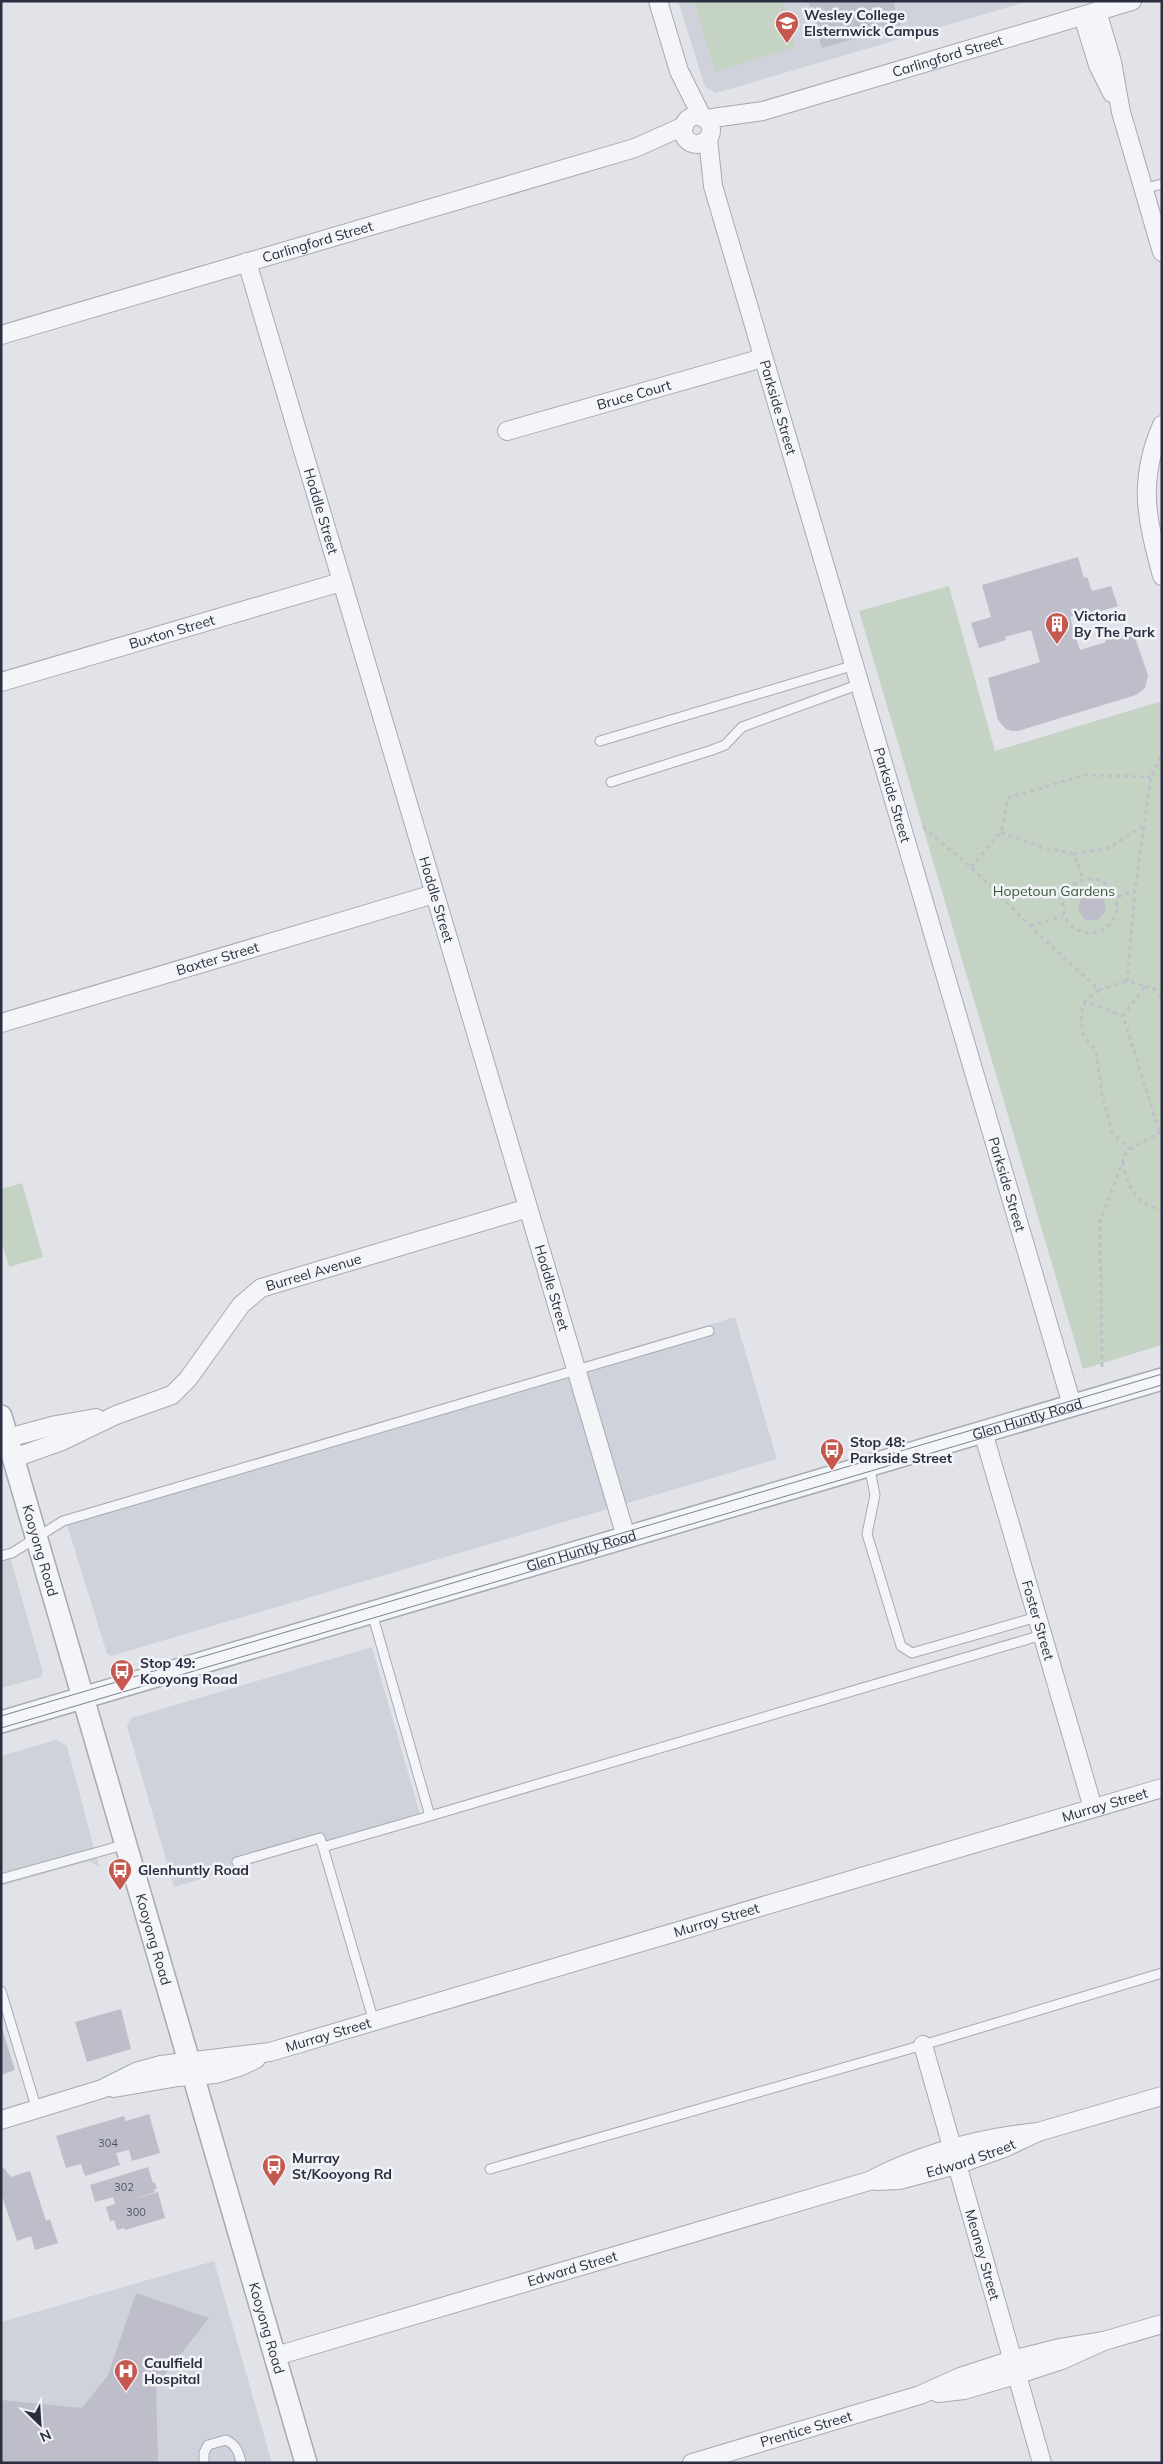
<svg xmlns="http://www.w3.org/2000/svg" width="1163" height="2464" font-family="Mulish,sans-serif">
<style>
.built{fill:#d0d2db}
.green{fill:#c4d3c4}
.building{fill:#bdbec9}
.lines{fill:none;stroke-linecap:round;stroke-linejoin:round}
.service-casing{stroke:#a7a9b3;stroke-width:11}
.minor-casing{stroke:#a7a9b3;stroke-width:20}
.tertiary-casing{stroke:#a7a9b3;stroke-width:24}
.path{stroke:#c0c1c8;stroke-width:3;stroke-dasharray:4 4;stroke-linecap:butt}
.service{stroke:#f4f5f8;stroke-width:9}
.minor{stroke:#f4f5f8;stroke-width:18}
.tertiary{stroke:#f4f5f8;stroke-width:21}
.tram{stroke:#7c8092;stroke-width:1}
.labels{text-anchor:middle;stroke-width:5;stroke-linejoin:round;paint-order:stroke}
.number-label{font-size:11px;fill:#505262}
.poi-label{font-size:14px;font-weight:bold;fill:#2b2e40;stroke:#f2f3f7;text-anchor:start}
.street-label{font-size:14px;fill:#2b2e40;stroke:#f2f3f7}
.park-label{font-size:14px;fill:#395b3b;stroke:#f2f3f7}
</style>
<rect width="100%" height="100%" fill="#e2e3e9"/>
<!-- built -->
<path class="built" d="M678 1H1029L716 93 705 87Z
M735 1317 777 1459 111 1656 107 1654 64 1515Z
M8 1550 43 1672 41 1677 1 1688V1552Z
M372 1647 420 1814 174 1887 127 1726 131 1718Z
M56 1740 67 1746 99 1867 89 1861 1 1886V1756Z
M214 2261 272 2463H1V2322Z"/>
<!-- green -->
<path class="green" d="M694 1H783L796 47 715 72Z
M949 586 995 751 1162 701V1345L1083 1369 859 611Z
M22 1183 43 1257 9 1267 1 1239V1189Z"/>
<!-- building -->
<path class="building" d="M808 1H893L901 25 822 48Z
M1078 557 1084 578 1087 577 1092 591 1111 586 1118 606 1083 616 1082 613 1070 617 1080 650 1106 642 1104 637 1132 629 1148 675 1145 688 1136 695 1018 731H1011L1006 729 998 720 988 678 1040 662 1031 630 1005 637 1006 640 979 648 971 623 991 617 982 585Z
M1093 893 1104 899 1106 911 1098 920H1085L1078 910 1081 898Z
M121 2009 131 2049 87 2062 75 2022Z
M1 2025 15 2070 1 2075Z
M149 2114 160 2153 132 2161 129 2150 116 2153 120 2165 85 2176 81 2164 66 2168 56 2136 124 2116 126 2121Z
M148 2167 153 2183 155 2182 157 2189H154L155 2192 130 2200 158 2192 165 2218 125 2230 124 2228 117 2230 114 2220 110 2221 106 2207 115 2204 113 2197 95 2202 90 2185Z
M4 2168 11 2177 30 2171 46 2221 50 2219 58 2243 35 2250 31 2236 17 2241 1 2193V2169Z
M136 2293 209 2318 156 2386 158 2463H1V2400L82 2408 108 2375Z"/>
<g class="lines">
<!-- service casing -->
<g class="service-casing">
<path id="service" d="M1142 189 1162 184
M600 741 855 665
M611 782 712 750 725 745 742 727 860 684
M869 1465 875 1495 867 1534 901 1646 912 1653 1037 1617
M1 1556 12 1553 63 1521 709 1331
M372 1613 430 1816 1042 1635
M237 1862 320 1838 323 1847
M1 1879 127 1844
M1 1991 37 2110
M374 2022 323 1847 430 1816
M490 2169 923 2045 1162 1973
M204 2463V2453L208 2445 226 2440C236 2445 239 2452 241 2463"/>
</g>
<!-- minor casing -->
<g class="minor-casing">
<g id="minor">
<path d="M658 1 679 71 702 117"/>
<path d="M1097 11 1112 62 1121 112 1162 252"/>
<path d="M1083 16 1098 65 1112 93"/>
<circle cx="697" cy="130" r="14"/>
<path id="s1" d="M706 119 763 111 1132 1"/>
<path id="s2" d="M708 139 713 186 1072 1405"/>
<path id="s3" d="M247 262 626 1537"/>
<path id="s4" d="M1 335 635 148 684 126"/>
<path d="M1162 425C1137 482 1147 519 1162 576"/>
<path id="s5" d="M507 431 763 358"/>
<path id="s6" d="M1 682 341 582"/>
<path id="s7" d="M1 1023 434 894"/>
<path id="s8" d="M983 1432 1093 1808"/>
<path d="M8 1438 56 1425 96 1418"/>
<path id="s9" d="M14 1458 62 1441 116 1415 172 1395 188 1379 241 1305 261 1288 528 1208"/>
<path id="s10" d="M923 2045 1042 2463"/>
<path d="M114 2088 178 2077 216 2074 239 2067 256 2059"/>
<path id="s11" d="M1 2120 102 2089 136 2072 161 2065 270 2052 1162 1788"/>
<path id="s12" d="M876 2181 899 2180 956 2165 1004 2148 1038 2132 1162 2096"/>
<path id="s13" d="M276 2356 869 2181C921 2154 980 2138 1038 2132"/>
<path d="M938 2393 964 2390 1016 2375 1062 2360 1104 2341 1162 2324"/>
<path id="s14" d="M692 2463 920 2395 960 2377 1012 2360 1060 2348 1104 2341"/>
</g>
</g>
<!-- tertiary casing -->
<g class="tertiary-casing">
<g id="tertiary">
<path id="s15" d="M1 1416 306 2463"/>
<path id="s16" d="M1 1722 1162 1379"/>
</g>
</g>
<!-- path -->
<path class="path" d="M923 827 971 867 1030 926 1099 990 1085 1001 1123 1016
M1001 832 1042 847 1074 854 1083 878
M1074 854 1109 848 1144 825
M971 867 1001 832 1008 798 1084 775 1151 777
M1063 906a27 27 0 1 1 54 0a27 27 0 1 1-54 0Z
M1118 897 1135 890
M1030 926 1063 916
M1145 986 1154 989 1162 998
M1099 990 1127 981
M1085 1001 1081 1015 1082 1028 1084 1036 1096 1051 1102 1094 1112 1133 1130 1149
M1159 1131 1123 1016 1145 986 1127 981 1135 890 1151 777 1162 755
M1123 1162C1127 1186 1136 1205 1162 1210
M1102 1367 1100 1222 1126 1152 1162 1131"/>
<!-- service -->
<use href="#service" class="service"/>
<!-- minor -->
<use href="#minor" class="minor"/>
<!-- tertiary -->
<use href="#tertiary" class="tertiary"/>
<!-- tram -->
<path class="tram" d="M1 1716 1162 1374
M1 1728 1162 1385"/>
</g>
<!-- icons -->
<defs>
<g id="school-pin" transform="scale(1.25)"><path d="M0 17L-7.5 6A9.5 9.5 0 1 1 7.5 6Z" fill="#c55950" stroke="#f2f3f7"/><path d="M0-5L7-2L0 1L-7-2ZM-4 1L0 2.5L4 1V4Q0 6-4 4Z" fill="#fff"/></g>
<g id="building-pin" transform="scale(1.25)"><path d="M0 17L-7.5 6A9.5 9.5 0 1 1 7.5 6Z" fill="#c55950" stroke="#f2f3f7"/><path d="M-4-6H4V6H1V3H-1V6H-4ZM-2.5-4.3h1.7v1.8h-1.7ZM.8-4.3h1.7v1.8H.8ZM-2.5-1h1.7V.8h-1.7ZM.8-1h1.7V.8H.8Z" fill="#fff"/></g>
<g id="bus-pin" transform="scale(1.25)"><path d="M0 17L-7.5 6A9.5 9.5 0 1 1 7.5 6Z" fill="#c55950" stroke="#f2f3f7"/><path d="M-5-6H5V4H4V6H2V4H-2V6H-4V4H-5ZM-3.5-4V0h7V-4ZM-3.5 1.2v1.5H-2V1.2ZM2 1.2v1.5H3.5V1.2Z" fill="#fff"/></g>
<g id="hospital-pin" transform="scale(1.25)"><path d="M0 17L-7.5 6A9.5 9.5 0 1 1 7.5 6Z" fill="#c55950" stroke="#f2f3f7"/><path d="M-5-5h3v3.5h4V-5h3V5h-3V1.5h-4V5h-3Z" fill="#fff"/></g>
</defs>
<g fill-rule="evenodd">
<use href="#school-pin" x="787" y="23"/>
<use href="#building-pin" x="1057" y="624"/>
<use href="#bus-pin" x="832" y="1450"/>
<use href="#bus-pin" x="122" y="1671"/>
<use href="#bus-pin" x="120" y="1870"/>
<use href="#bus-pin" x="274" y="2166"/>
<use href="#hospital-pin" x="126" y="2371"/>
</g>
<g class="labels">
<!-- number labels -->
<g class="number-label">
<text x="108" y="2147">304</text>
<text x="124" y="2191">302</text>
<text x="136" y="2216">300</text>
</g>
<!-- poi labels -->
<g class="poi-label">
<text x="804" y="20">Wesley College<tspan x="804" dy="16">Elsternwick Campus</tspan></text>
<text x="1074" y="621">Victoria<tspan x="1074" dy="16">By The Park</tspan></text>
<text x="850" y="1447">Stop 48:<tspan x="850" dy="16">Parkside Street</tspan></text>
<text x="140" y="1668">Stop 49:<tspan x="140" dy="16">Kooyong Road</tspan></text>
<text x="138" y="1875">Glenhuntly Road</text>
<text x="292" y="2163">Murray<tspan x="292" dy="16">St/Kooyong Rd</tspan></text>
<text x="144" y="2368">Caulfield<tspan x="144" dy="16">Hospital</tspan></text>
</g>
<!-- street labels -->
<g class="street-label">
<text dy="5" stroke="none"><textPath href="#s1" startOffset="250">Carlingford Street</textPath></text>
<text dy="5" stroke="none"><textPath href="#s4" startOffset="330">Carlingford Street</textPath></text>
<text dy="5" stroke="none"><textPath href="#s5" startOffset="132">Bruce Court</textPath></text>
<text dy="5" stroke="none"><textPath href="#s2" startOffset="278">Parkside Street</textPath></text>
<text dy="5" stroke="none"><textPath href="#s3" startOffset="260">Hoddle Street</textPath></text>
<text dy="5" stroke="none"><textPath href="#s6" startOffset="178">Buxton Street</textPath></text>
<text dy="5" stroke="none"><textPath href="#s2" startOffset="682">Parkside Street</textPath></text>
<text dy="5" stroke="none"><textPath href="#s3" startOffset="665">Hoddle Street</textPath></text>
<text dy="5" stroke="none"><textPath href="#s7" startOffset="226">Baxter Street</textPath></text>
<text dy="5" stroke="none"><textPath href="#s2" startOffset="1088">Parkside Street</textPath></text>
<text dy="5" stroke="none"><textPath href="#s9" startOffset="365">Burreel Avenue</textPath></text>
<text dy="5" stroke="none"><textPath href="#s3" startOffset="1070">Hoddle Street</textPath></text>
<text dy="5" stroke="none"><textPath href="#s16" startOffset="1070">Glen Huntly Road</textPath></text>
<text dy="5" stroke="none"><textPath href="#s15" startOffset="140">Kooyong Road</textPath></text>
<text dy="5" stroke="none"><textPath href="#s16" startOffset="605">Glen Huntly Road</textPath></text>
<text dy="5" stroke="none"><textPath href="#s8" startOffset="196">Foster Street</textPath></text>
<text dy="5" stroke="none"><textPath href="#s11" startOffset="1150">Murray Street</textPath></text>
<text dy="5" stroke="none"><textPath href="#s11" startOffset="745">Murray Street</textPath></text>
<text dy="5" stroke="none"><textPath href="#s15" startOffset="545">Kooyong Road</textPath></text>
<text dy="5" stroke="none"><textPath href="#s11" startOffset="340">Murray Street</textPath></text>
<text dy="5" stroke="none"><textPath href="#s12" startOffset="98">Edward Street</textPath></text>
<text dy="5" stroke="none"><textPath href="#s10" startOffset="218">Meaney Street</textPath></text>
<text dy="5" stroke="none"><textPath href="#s13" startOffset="309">Edward Street</textPath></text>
<text dy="5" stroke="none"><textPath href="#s15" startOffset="950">Kooyong Road</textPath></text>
<text dy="5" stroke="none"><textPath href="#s14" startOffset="119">Prentice Street</textPath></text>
</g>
<!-- park labels -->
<g class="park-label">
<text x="1054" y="896">Hopetoun Gardens</text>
</g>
</g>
<!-- border -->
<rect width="1163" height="2464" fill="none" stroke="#2b2e40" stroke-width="5"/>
<!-- north arrow -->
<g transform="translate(40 2424) rotate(155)" stroke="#f2f3f7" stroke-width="4" paint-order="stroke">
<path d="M0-4L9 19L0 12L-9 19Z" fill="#2b2e40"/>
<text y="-8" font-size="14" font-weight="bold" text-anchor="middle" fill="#2b2e40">N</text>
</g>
</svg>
